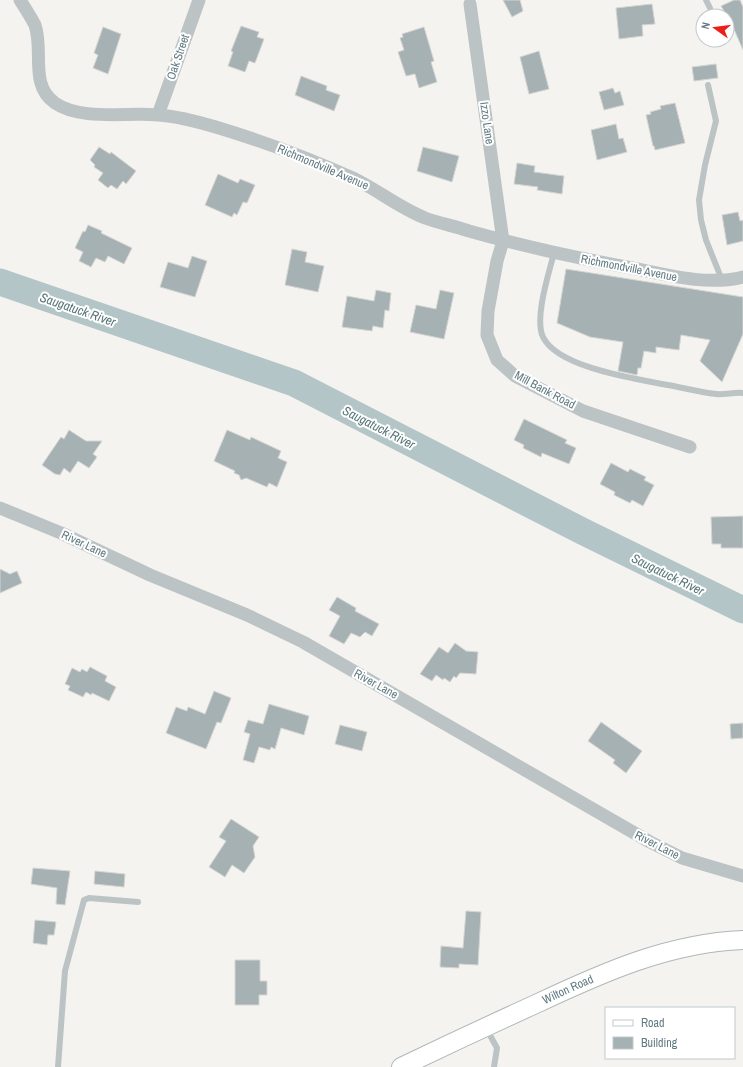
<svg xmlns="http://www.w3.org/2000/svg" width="743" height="1067" font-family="'Archivo Narrow',sans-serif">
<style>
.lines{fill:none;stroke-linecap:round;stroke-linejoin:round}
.river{stroke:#b3c5c6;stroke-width:27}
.building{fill:#a5b1b3;stroke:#d5d5d2}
.secondary-casing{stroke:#aeb7b9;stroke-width:20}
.service{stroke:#bcc3c5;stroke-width:6}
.minor{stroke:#bcc3c5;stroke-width:13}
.secondary{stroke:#fff;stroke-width:18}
.labels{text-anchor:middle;stroke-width:4;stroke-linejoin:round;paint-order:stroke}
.street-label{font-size:12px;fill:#617a82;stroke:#fff}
.water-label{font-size:13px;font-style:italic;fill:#587679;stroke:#fff}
</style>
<rect width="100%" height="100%" fill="#f4f3ef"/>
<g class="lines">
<!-- river -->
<path class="river" d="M0 282 294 383 582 531 743 610"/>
</g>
<!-- building -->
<path class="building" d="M503 0H520L523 11 512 17Z
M734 0H740L743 7V50L733 27 727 29V16L721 6Z
M652 4 655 24 642 25 643 36 619 39 616 8Z
M241 26 259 32 257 37 264 39 255 63 249 61 245 72 228 66 233 52 231 51Z
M103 27 121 34 108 74 93 68 98 55 94 53Z
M424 27 434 61 431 62 437 82 419 88 415 74 406 76 398 52 404 50 400 38 403 37 402 34Z
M539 51 549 89 529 94 520 57Z
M716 64 718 78 694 81 692 67Z
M301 76 327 86 326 90 340 95 334 111 295 95Z
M613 88 615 93 620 91 624 105 604 110 599 92Z
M675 103 685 143 655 150 654 146H653L646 115 651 114 650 112 661 109 660 106Z
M616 124 619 139 623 138 627 152 597 160 591 130Z
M99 147 110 154 111 152 136 171 126 184 123 181 117 189 111 185 108 188 98 180 103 173 94 167 95 165 90 160Z
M423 147 459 156 452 182 417 171Z
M517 163 535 166 534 172 564 176 562 194 537 190 538 187 514 184Z
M218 174 238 183 240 179 255 185 247 203 243 202 237 215 234 213 232 217 205 205Z
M738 212 740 221 743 220V241L727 245 722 215Z
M88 225 102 231 101 233 132 248 124 264 108 256 105 262 96 258 91 267 79 261 83 252 75 248 83 231 85 232Z
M292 249 307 252 305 262 324 266 318 292 285 285Z
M192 256 207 261 195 297 160 287 168 262 188 268Z
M566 269 743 297V334L722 382 700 361 710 340 681 335 679 350 656 347V353L644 351 641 368H638L637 375 618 371 623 342 590 337 557 323Z
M376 290 391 293 389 311 385 310 383 328 373 326 372 331 342 327 347 296 374 301Z
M440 290 454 293 444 339 410 332 416 305 436 309Z
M524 419 567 440 565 443 576 448 569 464 542 453 541 457 523 448 524 445 514 440Z
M69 430 86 441H102L93 454 97 457 89 468 78 461 70 473 64 468 60 475 55 474 42 465 61 437 64 439Z
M227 430 250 440 251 437 281 451 278 458 287 462 277 487 269 483 267 487 246 478 241 480 239 475 234 473 235 471 214 461Z
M611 463 628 472 630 469 646 477 644 480 654 485 643 506 632 500 630 503 614 495 615 492 600 484Z
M743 516V548H721V544H712L711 517Z
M0 569 10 574 17 571 22 583 0 593Z
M337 597 356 608 355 611 379 624 372 636 365 632 360 637 351 633 344 644 329 636 340 616 329 610Z
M455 643 466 651 478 652 476 674 460 673 456 678 454 676 450 682 444 678 443 680 436 675 432 681 420 674 439 647 448 653Z
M90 667 107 676 105 681 116 687 109 701 92 693 91 695 86 692 83 697 68 690 70 686 65 684 72 668 80 672 82 669 87 672Z
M214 691 231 698 221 723 217 722 206 749 166 733 176 707 187 711 188 707 205 714Z
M269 704 309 716 304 735 281 728 275 749 271 747 270 750 259 747 254 763 243 760 250 734 244 732 248 720 263 724Z
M601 722 642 751 626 773 613 763 615 760 588 741Z
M743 723V738L731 739 730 724Z
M340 725 367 732 362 751 335 744Z
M231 819 259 837 253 846 255 857 244 873 232 865 225 877 209 867 226 841 219 837Z
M33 868 70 871 65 905 56 904 57 888 31 884Z
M95 871 125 874 124 887 94 884Z
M466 911 481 912 478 965 459 964V968L440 967 441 946 463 948Z
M35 920 56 922 54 935H48L47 945 33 943Z
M235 960H260V981H267V995H259V1005H235Z"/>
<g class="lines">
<!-- secondary casing -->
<g class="secondary-casing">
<g id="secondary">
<path id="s1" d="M401 1067C447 1045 492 1024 538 1003 604 972 669 943 743 940"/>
</g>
</g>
<!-- service -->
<path class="service" d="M706 0 710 8
M708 85 716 121 705 165 699 200 701 220 706 240 722 280
M554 253C549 273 534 318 543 337 558 368 637 379 668 385 684 388 700 392 716 394 725 395 734 392 743 393
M486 1028 497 1048 494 1067
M58 1067 65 971 84 900 89 898 138 902"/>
<!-- minor -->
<path class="minor" d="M20 0C25 8 31 17 35 25 44 51 29 85 55 103 81 121 127 112 158 115 178 116 199 122 219 128 265 142 311 159 355 179 379 191 400 208 425 218 439 223 454 226 469 231 522 246 577 258 632 268 667 275 707 286 743 277
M470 4 503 241 497 261 488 311 487 335 497 360 515 376 583 411 690 447
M158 115 199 0
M0 508 61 533 150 575 247 615 303 642 650 842 682 858 743 876"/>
<!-- secondary -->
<use href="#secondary" class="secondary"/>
</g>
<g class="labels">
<!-- street labels -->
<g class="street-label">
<text transform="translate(178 57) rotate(-71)" y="4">Oak Street</text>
<text transform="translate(487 123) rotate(82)" y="4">Izzo Lane</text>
<text transform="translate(323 167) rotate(23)" y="4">Richmondville Avenue</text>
<text transform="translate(629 268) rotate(11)" y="4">Richmondville Avenue</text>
<text transform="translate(545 390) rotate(28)" y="4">Mill Bank Road</text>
<text transform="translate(84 544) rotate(25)" y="4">River Lane</text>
<text transform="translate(376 684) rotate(29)" y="4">River Lane</text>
<text transform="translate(657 845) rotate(27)" y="4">River Lane</text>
<text dy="4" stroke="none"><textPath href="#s1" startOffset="184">Wilton Road</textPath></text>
</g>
<!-- water labels -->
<g class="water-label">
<text transform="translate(78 309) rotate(19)" y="5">Saugatuck River</text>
<text transform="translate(379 427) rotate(27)" y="5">Saugatuck River</text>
<text transform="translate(668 574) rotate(26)" y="5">Saugatuck River</text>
</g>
</g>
<!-- legend -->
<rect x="605" y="1007" width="130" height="52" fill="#ffffff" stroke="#c0cacd"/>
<rect x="613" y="1020" width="20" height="6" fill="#ffffff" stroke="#c0cacd"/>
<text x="641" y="1027" font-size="12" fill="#617a82">Road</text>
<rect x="613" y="1037" width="20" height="12" fill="#a5b1b3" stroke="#c0cacd"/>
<text x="641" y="1047" font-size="12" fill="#617a82">Building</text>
<!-- north arrow -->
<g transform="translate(715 28) rotate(284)"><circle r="19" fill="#ffffff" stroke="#c0cacd"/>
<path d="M0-3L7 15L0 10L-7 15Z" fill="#ed2017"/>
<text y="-6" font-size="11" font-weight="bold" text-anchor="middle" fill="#617a82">N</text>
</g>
</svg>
